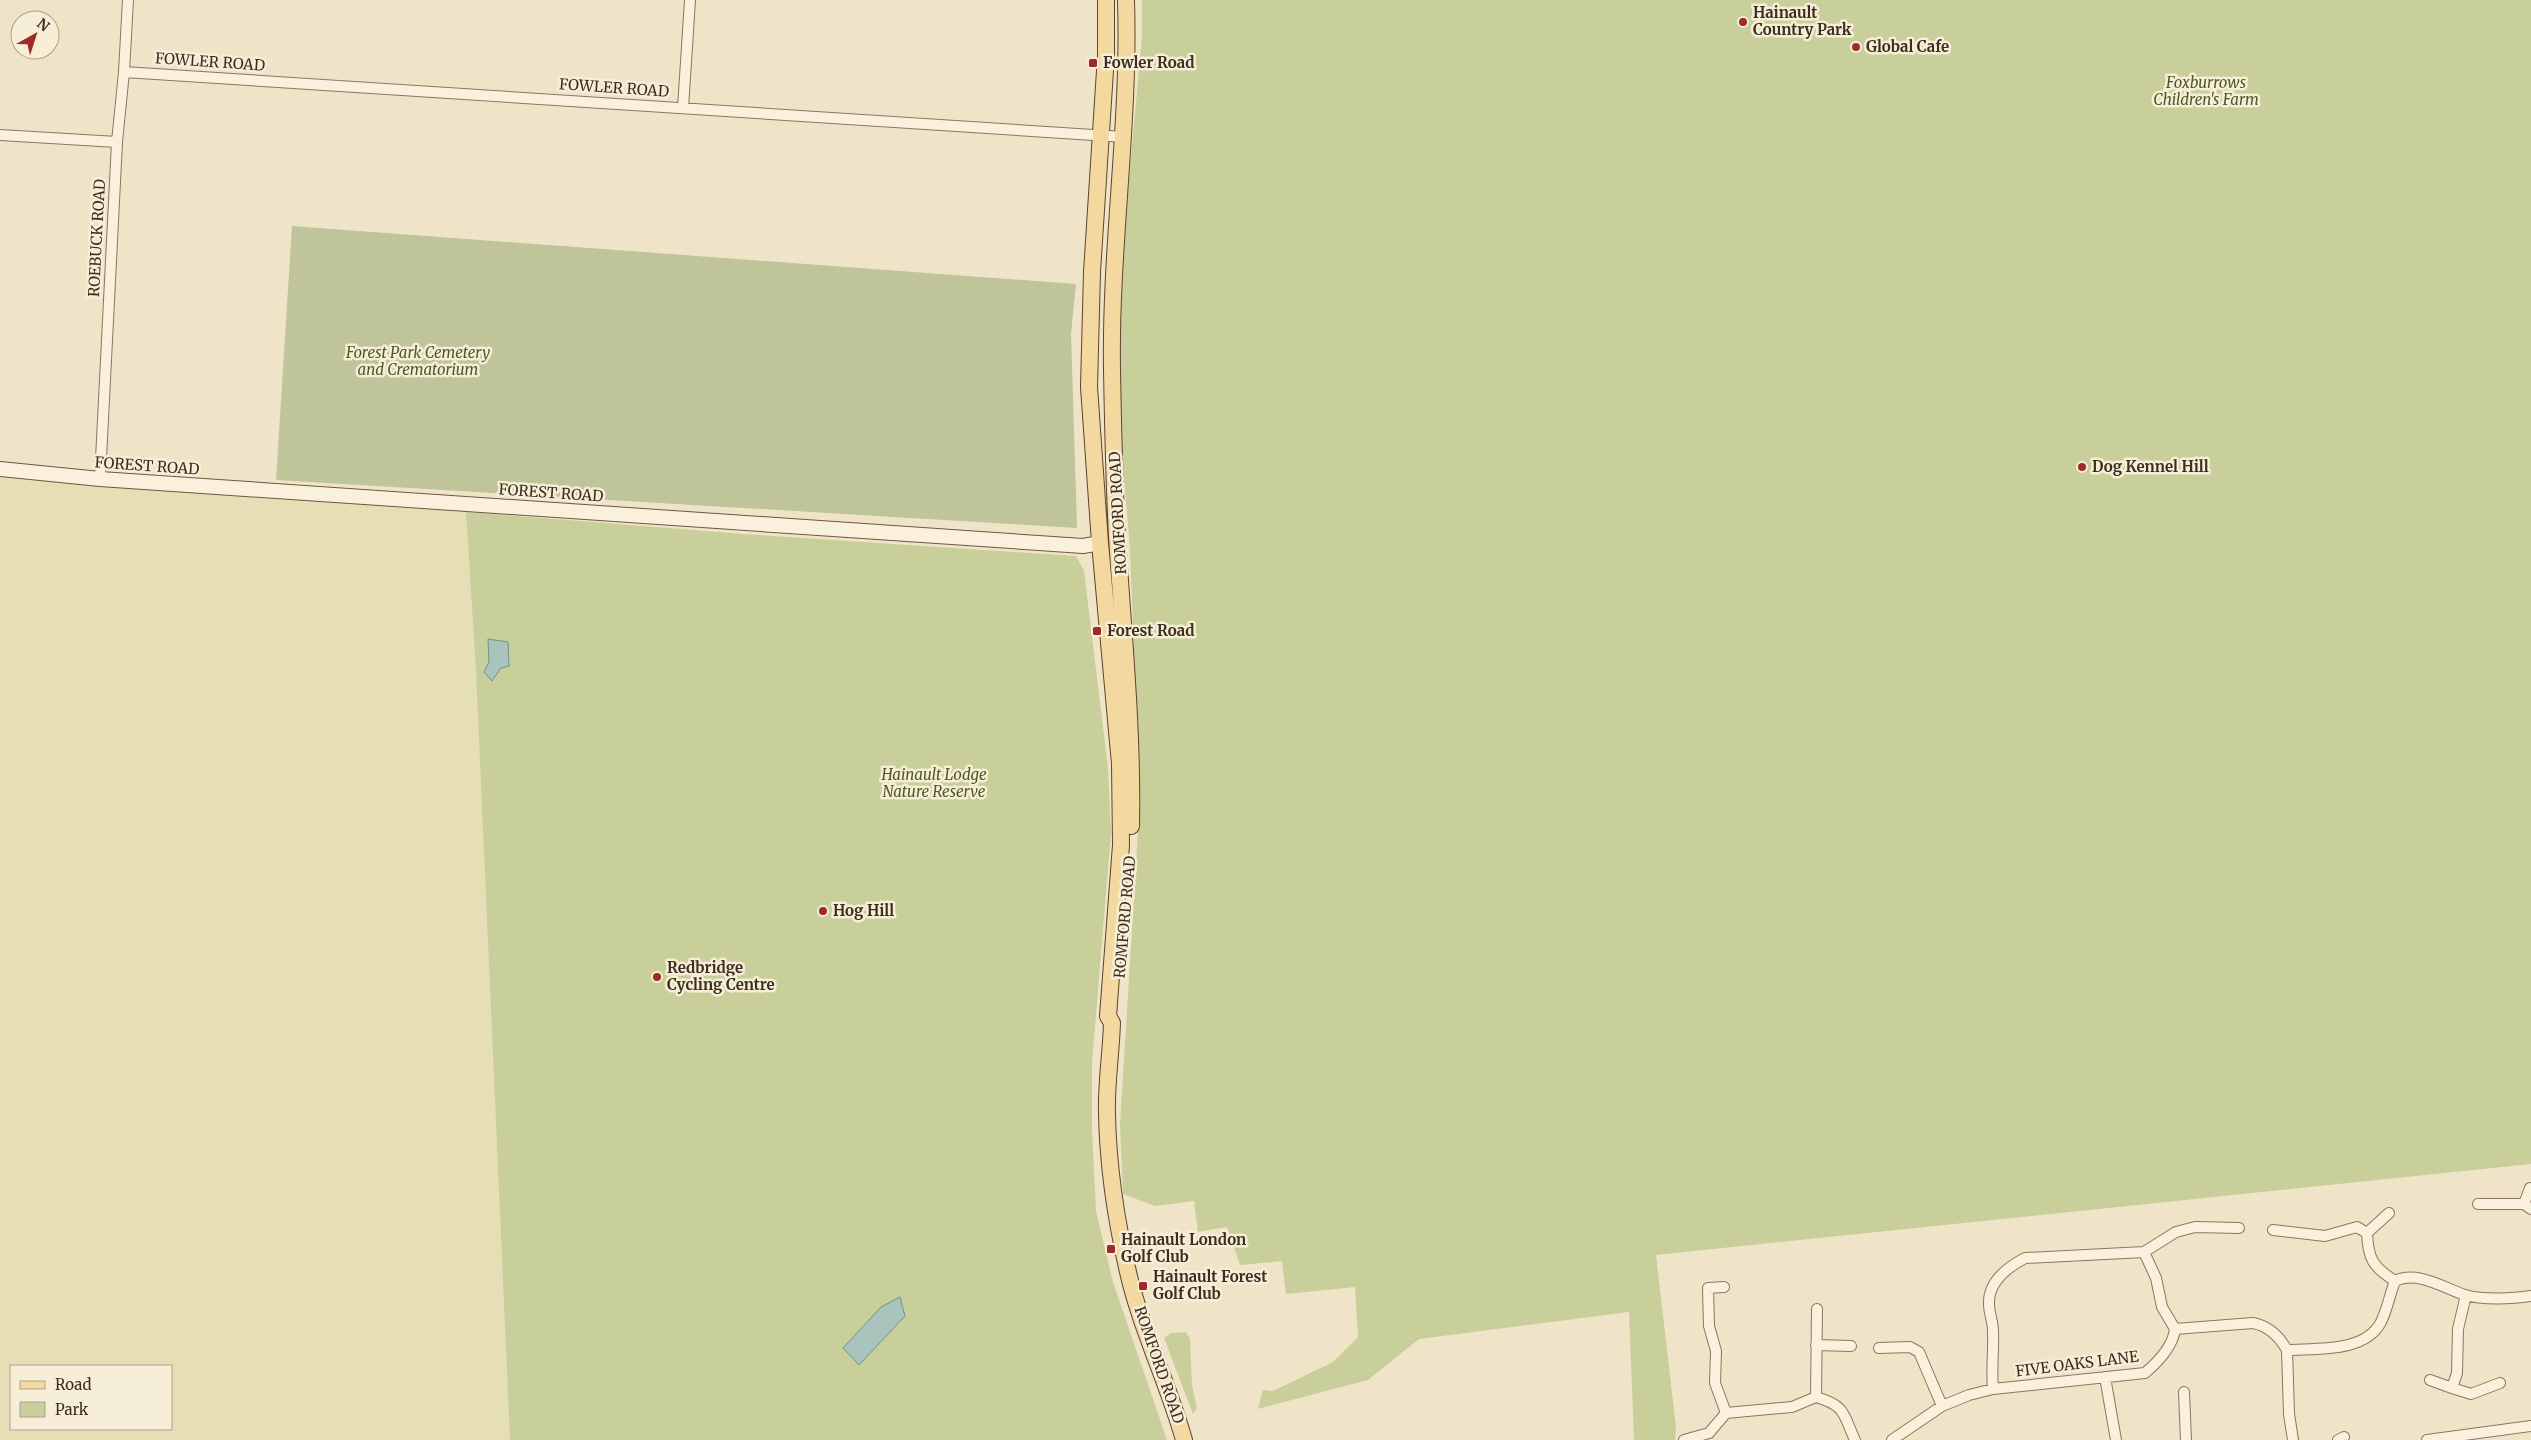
<svg xmlns="http://www.w3.org/2000/svg" width="2531" height="1440" font-family="Merriweather,serif">
<style>
.farmland{fill:#e6deb5;fill-rule:evenodd}
.green{fill:#c9cf9b}
.cemetery{fill:#bfc49a}
.water{fill:#a9c4bc;stroke:#6f938a}
.lines{fill:none;stroke-linecap:round;stroke-linejoin:round}
.street-casing{stroke:#8d765c;stroke-width:12}
.secondary-casing{stroke:#6f573f;stroke-width:16}
.primary-casing{stroke:#5b4430;stroke-width:18}
.street{stroke:#faf1dc;stroke-width:10}
.secondary{stroke:#faf1dc;stroke-width:14}
.primary{stroke:#f3d9a0;stroke-width:16}
.poi-dot{fill:#9e2a2b;stroke:#f7eed8;stroke-width:2}
.labels{text-anchor:middle;stroke-width:5;stroke-linejoin:round;paint-order:stroke}
.poi-label{font-size:15px;font-weight:bold;fill:#3d2e20;stroke:#f7eed8;text-anchor:start}
.street-label{font-size:15px;fill:#3d2e20;stroke:#f7eed8}
.park-label{font-size:15px;font-style:italic;fill:#4d5a26;stroke:#f7eed8}
</style>
<rect width="100%" height="100%" fill="#f0e4c8"/>
<!-- farmland -->
<path class="farmland" d="M0 477 466 512 476 672 510 1440H0ZM11 1366H171V1429H11Z"/>
<!-- green -->
<path class="green" d="M1142 0H2531V1164L1656 1255 1676 1427 1675 1440H1634L1629 1312 1419 1339 1368 1380 1258 1409 1263 1390 1273 1391 1333 1362 1358 1337 1355 1287 1286 1294 1282 1261 1240 1265 1227 1227 1198 1232 1194 1201 1155 1206 1123 1194 1120 1124 1140 799 1130 550 1121 439 1120 321 1126 212 1142 36Z
M466 512 744 534 1076 556 1084 571 1108 768 1111 833 1092 1063V1130L1096 1211 1113 1282 1167 1440H510L476 672Z
M1186 1332 1190 1339 1192 1385 1197 1408 1193 1414 1164 1338 1171 1333Z"/>
<!-- cemetery -->
<path class="cemetery" d="M292 226 1076 284 1071 334 1077 528 276 480Z"/>
<!-- water -->
<path class="water" d="M488 639 508 642 509 666 501 668 492 681 484 672 489 662Z
M900 1297 905 1316 859 1365 843 1348 881 1307Z"/>
<g class="lines">
<!-- street casing -->
<g class="street-casing">
<path id="street" d="M124 72 1124 137
M683 108 690 0
M0 135 117 142
M100 479 117 142 124 72 128 0
M2478 1204H2524L2531 1209
M2524 1204 2530 1188
M2273 1230 2325 1236 2357 1227 2367 1233C2368 1259 2373 1267 2395 1281
M2367 1233 2389 1213
M2144 1252 2156 1278 2162 1307 2175 1329
M1724 1287 1708 1288 1709 1326 1716 1351 1715 1383 1726 1413
M2466 1295 2458 1329 2457 1373 2452 1388 2471 1394 2500 1383
M2175 1329 2253 1323C2269 1326 2279 1336 2287 1350 2316 1348 2365 1353 2381 1322 2387 1310 2390 1294 2395 1281 2417 1270 2444 1288 2465 1295 2482 1300 2513 1299 2531 1296
M1816 1345 1851 1346
M1879 1348 1910 1347 1919 1352 1942 1406
M2287 1350 2289 1414 2293 1440
M2105 1377 2116 1440
M2430 1380 2452 1388
M1993 1389C1991 1369 1994 1350 1993 1331 1993 1322 1989 1313 1989 1304 1988 1282 2008 1267 2025 1258L2144 1252 2176 1232 2195 1227 2239 1228
M2184 1392 2186 1440
M1816 1397 1817 1309
M1684 1440 1709 1433 1726 1413 1792 1407 1816 1397C1847 1406 1843 1415 1855 1440
M1892 1440 1942 1406 1969 1395 1993 1389 2145 1373C2158 1362 2173 1346 2175 1329
M2338 1440 2344 1437
M2427 1440 2531 1426"/>
</g>
<!-- secondary casing -->
<g class="secondary-casing">
<path id="secondary" d="M0 469 100 479 1083 546 1100 543"/>
</g>
<!-- primary casing -->
<g class="primary-casing">
<path id="primary" d="M1106 0V55L1092 272 1089 387 1100 543 1120 764 1121 845 1108 1016 1112 1023C1111 1054 1106 1084 1107 1114 1108 1167 1116 1220 1128 1272 1141 1329 1168 1383 1184 1440
M1126 0C1130 124 1110 246 1112 370 1113 425 1114 481 1117 536 1123 633 1133 729 1131 826"/>
</g>
<!-- street -->
<use href="#street" class="street"/>
<!-- secondary -->
<use href="#secondary" class="secondary"/>
<!-- primary -->
<use href="#primary" class="primary"/>
</g>
<!-- markers -->
<g class="poi-dot">
<circle cx="1743" cy="22" r="5"/>
<circle cx="1856" cy="47" r="5"/>
<rect x="1088" y="58" width="10" height="10" rx="2.5"/>
<circle cx="2082" cy="467" r="5"/>
<rect x="1092" y="626" width="10" height="10" rx="2.5"/>
<circle cx="823" cy="911" r="5"/>
<circle cx="657" cy="977" r="5"/>
<rect x="1106" y="1244" width="10" height="10" rx="2.5"/>
<rect x="1138" y="1281" width="10" height="10" rx="2.5"/>
</g>
<g class="labels">
<!-- poi labels -->
<g class="poi-label">
<text x="1753" y="18">Hainault<tspan x="1753" dy="17">Country Park</tspan></text>
<text x="1866" y="52">Global Cafe</text>
<text x="1103" y="68">Fowler Road</text>
<text x="2092" y="472">Dog Kennel Hill</text>
<text x="1107" y="636">Forest Road</text>
<text x="833" y="916">Hog Hill</text>
<text x="667" y="973">Redbridge<tspan x="667" dy="17">Cycling Centre</tspan></text>
<text x="1121" y="1245">Hainault London<tspan x="1121" dy="17">Golf Club</tspan></text>
<text x="1153" y="1282">Hainault Forest<tspan x="1153" dy="17">Golf Club</tspan></text>
</g>
<!-- street labels -->
<g class="street-label">
<text transform="translate(210 62) rotate(4)" y="5">FOWLER ROAD</text>
<text transform="translate(614 88) rotate(4)" y="5">FOWLER ROAD</text>
<text transform="translate(97 238) rotate(-87)" y="5">ROEBUCK ROAD</text>
<text transform="translate(147 466) rotate(4)" y="5">FOREST ROAD</text>
<text transform="translate(551 493) rotate(4)" y="5">FOREST ROAD</text>
<text transform="translate(1118 513) rotate(-93)" y="5">ROMFORD ROAD</text>
<text transform="translate(1125 917) rotate(-85)" y="5">ROMFORD ROAD</text>
<text transform="translate(2077 1364) rotate(-7)" y="5">FIVE OAKS LANE</text>
<text transform="translate(1159 1365) rotate(71)" y="5">ROMFORD ROAD</text>
</g>
<!-- park labels -->
<g class="park-label">
<text x="2206" y="88">Foxburrows<tspan x="2206" dy="17">Children's Farm</tspan></text>
<text x="418" y="358">Forest Park Cemetery<tspan x="418" dy="17">and Crematorium</tspan></text>
<text x="934" y="780">Hainault Lodge<tspan x="934" dy="17">Nature Reserve</tspan></text>
</g>
</g>
<!-- legend -->
<rect x="10" y="1365" width="162" height="65" fill="#f7eed8" stroke="#ada18e"/>
<rect x="20" y="1381" width="25" height="8" fill="#f3d9a0" stroke="#ada18e"/>
<text x="55" y="1390" font-size="15" fill="#3d2e20">Road</text>
<rect x="20" y="1402" width="25" height="15" fill="#c9cf9b" stroke="#ada18e"/>
<text x="55" y="1415" font-size="15" fill="#3d2e20">Park</text>
<!-- north arrow -->
<g transform="translate(35 35) rotate(39)"><circle r="24" fill="#f7eed8" stroke="#ada18e"/>
<path d="M0-4L9 19L0 12L-9 19Z" fill="#9e2a2b"/>
<text y="-8" font-size="14" font-weight="bold" text-anchor="middle" fill="#3d2e20">N</text>
</g>
</svg>
